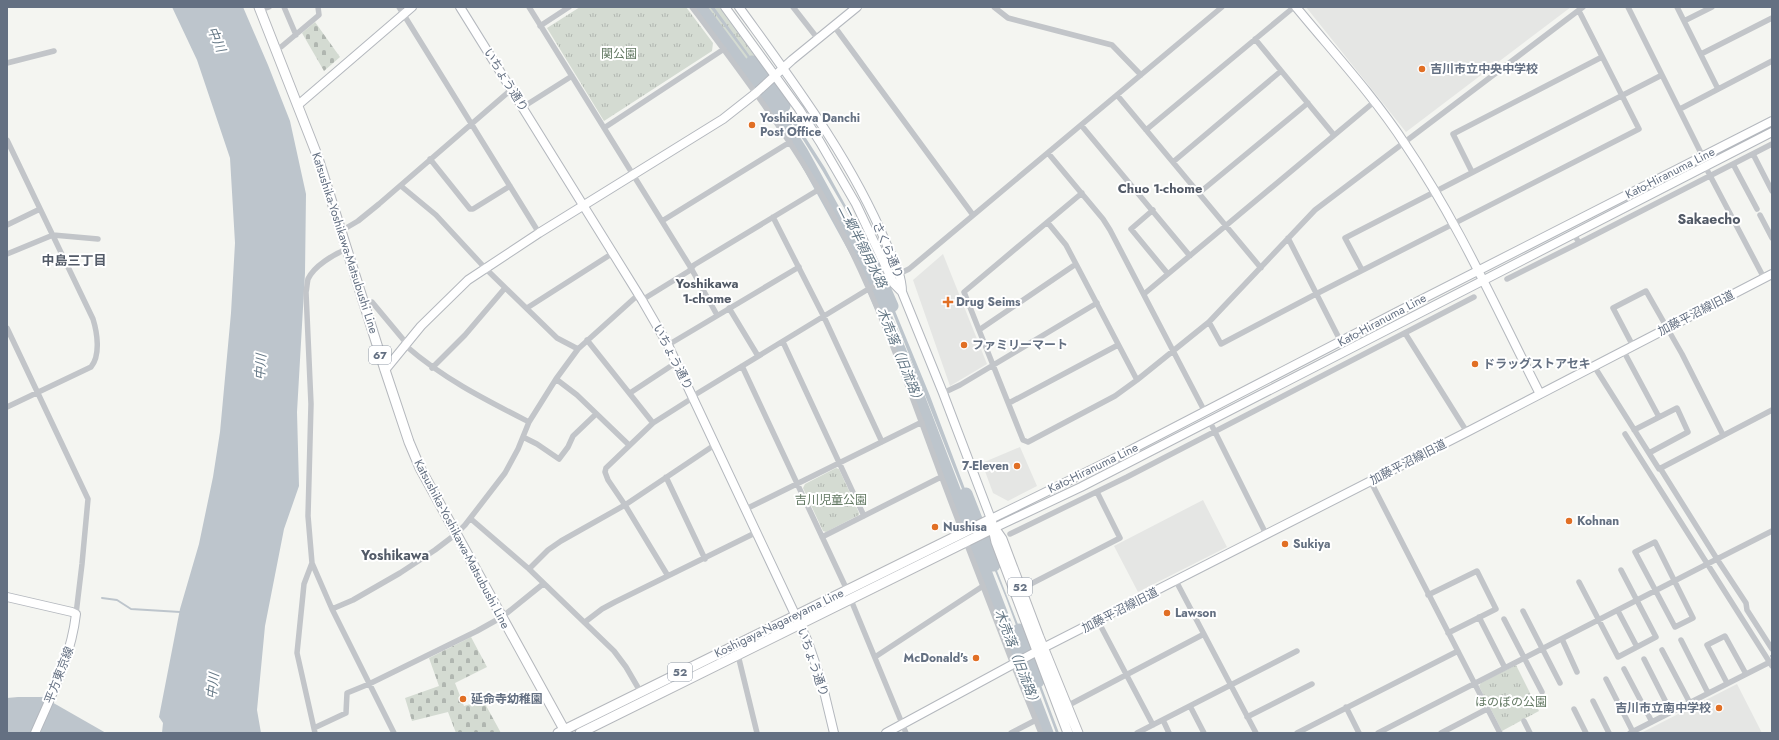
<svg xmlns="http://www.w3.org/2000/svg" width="1779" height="740" font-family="Jost,'Noto Sans JP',sans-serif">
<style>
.built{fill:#e5e6e4}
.cemetery{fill:url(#cemetery-stones)}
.park{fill:url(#park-tufts)}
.water{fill:#bdc5cc}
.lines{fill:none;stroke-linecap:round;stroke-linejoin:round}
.stream{stroke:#bdc5cc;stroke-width:2}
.river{stroke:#bdc5cc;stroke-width:13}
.secondary-casing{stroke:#b4b8be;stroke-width:10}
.primary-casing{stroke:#b5b8bd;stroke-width:11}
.street{stroke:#c2c5c9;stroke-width:5.5}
.secondary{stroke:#fff;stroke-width:8}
.primary{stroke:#fff;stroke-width:9}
.poi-dot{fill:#e16f25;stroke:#fff;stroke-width:1.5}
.labels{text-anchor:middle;stroke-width:4;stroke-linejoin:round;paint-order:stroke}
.shield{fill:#fff;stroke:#929ba8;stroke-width:1}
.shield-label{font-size:11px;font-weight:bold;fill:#647082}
.park-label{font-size:12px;fill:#637963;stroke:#fff}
.poi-label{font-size:12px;font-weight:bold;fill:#647082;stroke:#fff;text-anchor:start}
.street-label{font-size:12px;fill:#647082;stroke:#fff}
.water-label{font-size:13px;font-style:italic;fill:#647785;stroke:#fff}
.neighbourhood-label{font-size:13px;font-weight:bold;fill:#525a67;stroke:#fff}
.quarter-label{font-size:14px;font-weight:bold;fill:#525a67;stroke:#fff}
</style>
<defs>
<pattern id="cemetery-stones" width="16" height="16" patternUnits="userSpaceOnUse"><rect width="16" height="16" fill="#d4dbd2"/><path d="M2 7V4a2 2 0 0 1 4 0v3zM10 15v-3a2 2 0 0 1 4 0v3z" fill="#b0b6b0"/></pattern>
<pattern id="park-tufts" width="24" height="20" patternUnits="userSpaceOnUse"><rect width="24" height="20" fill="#d4dbd2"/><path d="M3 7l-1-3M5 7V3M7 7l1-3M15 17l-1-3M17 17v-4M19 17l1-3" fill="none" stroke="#b0b6b0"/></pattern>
</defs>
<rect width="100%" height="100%" fill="#f4f5f1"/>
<!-- built -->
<path class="built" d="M1306 7H1571L1406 132Z
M943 254 987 364 950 386 913 280Z
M1020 447 1037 486 1008 501 993 493 982 463Z
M1203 500 1227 547 1138 592 1114 546Z
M1737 684 1762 733H1641Z"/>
<!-- cemetery -->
<path class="cemetery" d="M315 22 340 57 324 71 302 33Z
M471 637 487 667 455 683 464 706 483 700 501 733H456L448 712 412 721 405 698 439 686 429 658Z"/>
<!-- park -->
<path class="park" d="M580 7H686L713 43 712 51 604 121 547 28Z
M695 7H719L767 73 754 86Z
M836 468 839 469 859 513V515L826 532 823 531 803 488 805 484Z
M1516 665 1539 711 1502 731 1479 686 1481 683Z"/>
<!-- water -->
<path class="water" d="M172 7H243L268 65 290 121 306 194 305 273 297 412 299 486 284 529 265 626 257 710 261 733H162L163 723 159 717 180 609 199 544 213 477 220 432 231 313 235 243 230 158 197 60Z
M710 7H714L763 74 762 76Z
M776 91 825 168 852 217 879 273 878 274 850 218 822 170 773 92Z
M886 289 930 396 973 510 971 512 884 291Z
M986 549 989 550 1026 645 1024 647 1006 598Z
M1033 664 1059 733H1056L1031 665Z
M18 697H43L106 733H7V698Z"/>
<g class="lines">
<!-- stream -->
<path class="stream" d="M102 598 117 600 131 609 180 612
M1771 656 1772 658"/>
<!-- river -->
<path class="river" d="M700 7 766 96 801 151 863 264 910 375 1047 733
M752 62 784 106
M871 258 892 306
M966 494 994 565
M1019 630 1038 681"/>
<!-- secondary casing -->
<g class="secondary-casing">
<path id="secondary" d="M460 7 642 300 668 345 808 642 822 683 834 733
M725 7 799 109 820 142 856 204 894 284 902 292 943 393 991 519 1117 457 1397 312 1772 121
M739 7C793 82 850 157 886 243 893 259 902 275 902 292
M1296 7C1333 52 1373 95 1405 144 1458 222 1497 310 1540 394
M298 105 412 7
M385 370 421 326 468 280 539 233 723 119 756 93 792 60 857 7
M994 528 1081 487 1772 132
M7 597 72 612 76 614C71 657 52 694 35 733
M886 733 1043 648 1467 432 1772 274"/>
</g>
<!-- primary casing -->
<g class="primary-casing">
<path id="primary" d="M259 7 317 155 385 370 409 442 420 468 566 733
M995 529 1002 539 1039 637 1078 733
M558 733 991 519 996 542 1068 733
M580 733 994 528"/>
</g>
<!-- street -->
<path class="street" d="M284 7 296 35
M399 7 539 233
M529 7 691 268 717 315
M692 7C746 79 800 150 841 230 891 327 923 432 963 533
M793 7 818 39
M994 7 1008 18 1112 45 1141 75
M1628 7 1703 157
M1677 7 1718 89
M260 10 269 7
M1684 21 1712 7
M540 26 569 7
M834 26 973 215
M1255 39 1334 135
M275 49 281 47 319 15 318 7
M1701 54 1772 18
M7 63 54 51
M1117 95 1261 268
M523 107 572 76
M1680 109 1772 61
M1081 125 1190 256
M604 128 724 49
M1146 130 1294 7
M7 140 93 319C97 332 101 355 91 367L7 407
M1048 153 1103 219 1110 230 1205 412
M1753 154 1772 191
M430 159 470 209H473L510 186
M1173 162 1281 71
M1733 164 1757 209
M1705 166 1764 278
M1472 172 1453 134 1602 57
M401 186 436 215 485 268 557 338 578 349
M1199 193 1308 103
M1153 210 1131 229 1168 274
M1760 215 1772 238
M773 217 824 317 882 442
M662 221 790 142
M1048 223 1066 245 1076 264 979 330 964 292 1082 193
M7 225 40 209
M341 231 358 221 379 204 512 89
M1574 234 1579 243 1772 144
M1288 238 1341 342
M347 249C334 254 314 266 308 279 307 283 307 288 306 292L311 404 308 516 312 563 332 609 394 733
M7 254 53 235 98 239
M1076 264 1137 380
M1362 270 1345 238 1662 75
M1507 279 1579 243
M1144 294 1374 102
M642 300 689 271 694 265 818 190
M364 305 372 302 407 344
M527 308 613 253
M729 308 758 356
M1209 322 1221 344 1316 294 1639 129 1579 11
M7 328 88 499 82 564 76 614
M979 330 1023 440 1028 442 1115 396 1137 380 1209 322 1315 210 1583 7
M1405 333 1467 432
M587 340 653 423
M783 342 864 516
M668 345 799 267
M406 346C444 379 484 399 529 422
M1633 346 1613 308 1646 291 1682 354 1723 435
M1623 350 1659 417
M742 366 847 590
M1594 366 1659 469 1772 410
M432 368 465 335 505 288
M556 379 577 395 629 445
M630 393 677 362
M943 393 960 385 1097 303
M693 396 870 288 909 269 1222 7
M1009 403 1118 345
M1209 420 1266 534
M1634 430 1677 408 1688 432 1649 453
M1625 434 1772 666
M523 437 537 444 559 459 568 447 573 436 596 414
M1660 468 1717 559 1772 531
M666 477 705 559
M1371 482 1500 733
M746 509 922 422
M471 519 529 569 614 651 626 667 640 691
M1010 534 1127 477 1474 297
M822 537 941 477
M966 542 1013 664 1041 733
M1655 542 1693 618 1675 627 1635 552Z
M312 563 304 584 297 653 315 733
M529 569 548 550 561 541 625 505 716 444
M668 576 625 505 608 480 605 472 606 468 653 423 694 397
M1176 581 1256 733
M1579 582 1618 657 1656 637 1621 570
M1021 589 1120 538 1097 492
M1428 595 1477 571 1496 609 1448 633
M851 600 906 733
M332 609 353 600 400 573 435 550 456 534 465 525 505 473 518 449 529 422 556 379 578 349 639 294
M1523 611 1560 683
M1618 611 1637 647
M1479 617 1505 668
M1504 619 1542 692
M1098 621 1153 725
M585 622 602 609 615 602 757 532
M1562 639 1577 672
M1681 640 1708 693
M1662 650 1690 703
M738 655 757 733
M875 657 983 586
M1644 659 1671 712
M1624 669 1652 722
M1606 679 1633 732
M1727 683 1707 645 1725 636 1746 674
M1593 701 1609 733
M1067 706 1204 634
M1190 706 1204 733
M1346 707 1359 733
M1574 709 1586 733
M1247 717 1312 684
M1163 720 1169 733
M1524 721 1530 733
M314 728 346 713 347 693 369 684 477 631 502 617 543 584
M1011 733 1036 720
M1137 733 1297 651
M1297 733 1458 651
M1378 733 1717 559 1746 603 1747 610 1772 649
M1441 733 1487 709
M1630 733 1772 661"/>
<!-- secondary -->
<use href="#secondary" class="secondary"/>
<!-- primary -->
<use href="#primary" class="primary"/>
</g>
<!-- markers -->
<g class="poi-dot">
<circle cx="1422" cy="69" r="4"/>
<circle cx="752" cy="125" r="4"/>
<path d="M946 296h4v4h4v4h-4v4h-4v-4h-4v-4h4z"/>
<circle cx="964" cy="345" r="4"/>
<circle cx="1475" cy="364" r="4"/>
<circle cx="1017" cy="466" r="4"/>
<circle cx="1569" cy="521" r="4"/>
<circle cx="935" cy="527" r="4"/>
<circle cx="1285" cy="544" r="4"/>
<circle cx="1167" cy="613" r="4"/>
<circle cx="976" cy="658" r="4"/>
<circle cx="463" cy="699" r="4"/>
<circle cx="1719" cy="708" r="4"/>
</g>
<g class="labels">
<!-- shield labels -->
<g class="shield">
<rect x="369" y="346" width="22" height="18" rx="3"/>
<rect x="1008" y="578" width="24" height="18" rx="3"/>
<rect x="668" y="663" width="24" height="18" rx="3"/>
</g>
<g class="shield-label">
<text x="380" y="359">67</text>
<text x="1020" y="591">52</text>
<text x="680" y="676">52</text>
</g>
<!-- park labels -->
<g class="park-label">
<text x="619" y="58">関公園</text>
<text x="831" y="504">吉川児童公園</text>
<text x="1511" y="706">ほのぼの公園</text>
</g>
<!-- poi labels -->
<g class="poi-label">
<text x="1430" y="73">吉川市立中央中学校</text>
<text x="760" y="122">Yoshikawa Danchi<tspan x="760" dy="14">Post Office</tspan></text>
<text x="956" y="306">Drug Seims</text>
<text x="972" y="349">ファミリーマート</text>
<text x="1483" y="368">ドラッグストアセキ</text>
<text x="1009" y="470" text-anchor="end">7-Eleven</text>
<text x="1577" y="525">Kohnan</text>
<text x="943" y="531">Nushisa</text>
<text x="1293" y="548">Sukiya</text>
<text x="1175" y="617">Lawson</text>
<text x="968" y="662" text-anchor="end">McDonald's</text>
<text x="471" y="703">延命寺幼稚園</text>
<text x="1711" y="712" text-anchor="end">吉川市立南中学校</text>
</g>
<!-- street labels -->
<g class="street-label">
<text transform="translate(506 80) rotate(58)" y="4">いちょう通り</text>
<text transform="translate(1670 173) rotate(-27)" y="4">Kato-Hiranuma Line</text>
<text transform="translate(345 243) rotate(72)" y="4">Katsushika-Yoshikawa-Matsubushi Line</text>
<text transform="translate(888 250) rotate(67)" y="4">さくら通り</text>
<text transform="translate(1696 313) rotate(-27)" y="4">加藤平沼線旧道</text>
<text transform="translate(1382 320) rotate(-28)" y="4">Kato-Hiranuma Line</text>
<text transform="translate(673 357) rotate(63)" y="4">いちょう通り</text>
<text transform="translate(1408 462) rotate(-27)" y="4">加藤平沼線旧道</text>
<text transform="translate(1093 468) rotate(-26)" y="4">Kato-Hiranuma Line</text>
<text transform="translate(462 544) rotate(62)" y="4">Katsushika-Yoshikawa-Matsubushi Line</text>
<text transform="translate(1120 610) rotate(-27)" y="4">加藤平沼線旧道</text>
<text transform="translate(779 623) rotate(-26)" y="4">Koshigaya-Nagareyama Line</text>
<text transform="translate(813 662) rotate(71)" y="4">いちょう通り</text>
<text transform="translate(59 675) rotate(-69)" y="4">平方東京線</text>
</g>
<!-- water labels -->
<g class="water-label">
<text transform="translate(217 39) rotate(67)" y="5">中川</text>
<text transform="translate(863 246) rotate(63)" y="5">二郷半領用水路</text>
<text transform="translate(901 356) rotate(68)" y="5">木売落（旧流路）</text>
<text transform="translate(260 367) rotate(-87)" y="5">中川</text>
<text transform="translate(1018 658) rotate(69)" y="5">木売落（旧流路）</text>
<text transform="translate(212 686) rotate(-83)" y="5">中川</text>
</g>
<!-- neighbourhood labels -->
<g class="neighbourhood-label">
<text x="1160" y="193">Chuo 1-chome</text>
<text x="74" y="265">中島三丁目</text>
<text x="707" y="288">Yoshikawa<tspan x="707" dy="15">1-chome</tspan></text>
</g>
<!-- quarter labels -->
<g class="quarter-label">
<text x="1709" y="224">Sakaecho</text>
<text x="395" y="560">Yoshikawa</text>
</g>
</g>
<!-- border -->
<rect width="1779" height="740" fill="none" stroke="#647082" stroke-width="16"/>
</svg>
